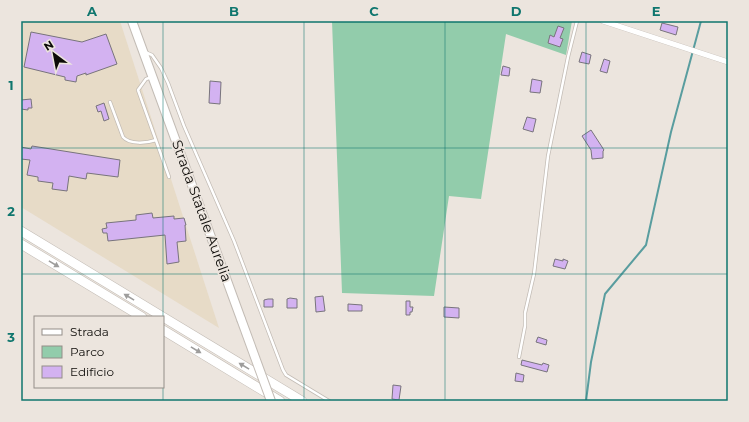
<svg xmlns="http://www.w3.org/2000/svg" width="749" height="422" font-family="Montserrat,sans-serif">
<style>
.industrial{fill:#e7dbc7}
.green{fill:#92ccab}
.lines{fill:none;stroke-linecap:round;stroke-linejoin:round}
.stream{stroke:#599d9f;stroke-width:2}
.building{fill:#d3b2f1;stroke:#78747c}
.lane-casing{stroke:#c3bcb5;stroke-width:4}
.street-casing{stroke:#c3bcb5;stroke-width:6}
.primary-casing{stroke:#c3bcb5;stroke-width:10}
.highway-casing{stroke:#c3bcb5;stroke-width:10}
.lane{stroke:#fff;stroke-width:2.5}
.street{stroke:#fff;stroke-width:5}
.primary{stroke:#fff;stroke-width:8}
.highway{stroke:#fff;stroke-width:9}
.primary-bridge-casing{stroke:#c3bcb5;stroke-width:10;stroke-linecap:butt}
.primary-bridge{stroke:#fff;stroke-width:8}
.oneway{fill:#9e9d9c}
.grid{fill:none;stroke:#0f766e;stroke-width:1;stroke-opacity:0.55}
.labels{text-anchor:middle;stroke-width:3.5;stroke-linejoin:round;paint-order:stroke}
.street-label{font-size:14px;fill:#0d0b08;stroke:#ece5de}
.neatline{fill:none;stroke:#0f766e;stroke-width:1.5}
.grid-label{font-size:13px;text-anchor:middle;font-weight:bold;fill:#0f766e}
</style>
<rect width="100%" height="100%" fill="#ece5de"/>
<!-- industrial -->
<path class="industrial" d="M21 21H120L219 328 21 207Z"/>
<!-- green -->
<path class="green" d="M332 21H572L566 55 506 34 481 199 449 196 434 296 342 293Z"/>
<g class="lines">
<!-- stream -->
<path class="stream" d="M586 401 591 362 605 294 646 245 671 132 701 21"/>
</g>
<!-- building -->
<path class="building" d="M662 23 678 27 676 35 660 30Z
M558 26 564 28 560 38 563 39 560 47 548 43 550 35 554 37Z
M31 32 82 42 106 34 117 64 86 75V73L77 76 76 82 65 80V77L24 67Z
M582 52 591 55 589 64 579 62Z
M604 59 610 61 607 73 600 71Z
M503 66 510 68 509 76 501 75Z
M532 79 542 81 540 93 530 92Z
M210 81 221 82 220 104 209 103Z
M31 99 32 108H28V110L21 109V100Z
M104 103 109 119 104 121 101 111 98 112 96 106Z
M527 117 536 119 533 132 523 129Z
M591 130 604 150 603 151V158L592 159 591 150 582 136Z
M32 146 120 160 118 177 87 173 86 179 69 176 67 191 52 189 53 183 38 181V177L27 175 30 160 21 159V147L31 149Z
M152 213 153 218 174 216V219L184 218 186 225H185L186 241 177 242 179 262 167 264 165 235 108 241 107 233H103L102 229 107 228 106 223 136 220V215Z
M555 259 563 261V259L568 261 565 269 553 266Z
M323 296 325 311 316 312 315 297Z
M290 298 297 299V308H287V299Z
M268 299H273V307H264V300Z
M406 301H410V307H413L412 312H410V315H406Z
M348 304 362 305V311H348Z
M444 307 459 308V318L444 317Z
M538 337 547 340 546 345 536 342Z
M522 360 542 365 543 363 549 365 547 372 521 365Z
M516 373 524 375 523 382 515 381Z
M393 385 401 386 399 400 392 399Z"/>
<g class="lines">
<!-- lane casing -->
<g class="lane-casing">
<path id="lane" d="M145 52 152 55 161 68 168 83 184 126 234 241 283 370 286 375 329 401
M152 77 146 79 138 90 169 177
M110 102 123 137C130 145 147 143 156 140
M519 357 525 326V313L534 274 548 156 568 57 577 21"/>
</g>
<!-- street casing -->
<g class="street-casing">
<path id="street" d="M603 21 728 62"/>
</g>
<!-- primary casing -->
<g class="primary-casing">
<path id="primary" d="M132 21 241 319"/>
</g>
<!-- highway casing -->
<g class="highway-casing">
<path id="highway" d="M21 231 163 317
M21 244 142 317
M163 317 302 401
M163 330 280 401"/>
</g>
<!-- lane -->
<use href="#lane" class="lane"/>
<!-- street -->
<use href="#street" class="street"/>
<!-- primary -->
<use href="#primary" class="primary"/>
<!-- highway -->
<use href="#highway" class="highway"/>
<!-- primary-bridge casing -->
<g class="primary-bridge-casing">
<path id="primary-bridge" d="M241 319 271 401"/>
</g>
<!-- primary-bridge -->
<use href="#primary-bridge" class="primary-bridge"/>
</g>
<!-- one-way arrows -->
<defs><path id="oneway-solid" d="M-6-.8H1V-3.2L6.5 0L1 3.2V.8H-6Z"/></defs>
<g class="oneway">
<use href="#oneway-solid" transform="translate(54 264) rotate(31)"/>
<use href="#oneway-solid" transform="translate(129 297) rotate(-149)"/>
<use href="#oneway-solid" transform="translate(196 350) rotate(31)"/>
<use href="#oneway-solid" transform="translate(244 366) rotate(-149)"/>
</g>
<!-- grid -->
<path class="grid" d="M163 21V317M304 21V401M445 21V401M586 21V401M21 148H728M21 274H728M163 317V387M163 387V401"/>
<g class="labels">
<!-- street labels -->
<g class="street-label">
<text transform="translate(202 211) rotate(70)" y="5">Strada Statale Aurelia</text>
</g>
</g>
<!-- border -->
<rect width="749" height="422" fill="none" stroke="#ece5de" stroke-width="44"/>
<!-- legend -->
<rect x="34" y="316" width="130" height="72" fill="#ece5de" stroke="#938e88"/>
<rect x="42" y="329" width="20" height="6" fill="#ffffff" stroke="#938e88"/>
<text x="70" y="336" font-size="12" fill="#0d0b08">Strada</text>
<rect x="42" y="346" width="20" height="12" fill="#92ccab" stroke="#938e88"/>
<text x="70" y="356" font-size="12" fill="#0d0b08">Parco</text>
<rect x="42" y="366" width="20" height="12" fill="#d3b2f1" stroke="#938e88"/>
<text x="70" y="376" font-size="12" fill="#0d0b08">Edificio</text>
<!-- north arrow -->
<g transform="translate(54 54) rotate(328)" stroke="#ece5de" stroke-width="3" paint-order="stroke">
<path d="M0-3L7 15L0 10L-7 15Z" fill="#0d0b08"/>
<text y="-6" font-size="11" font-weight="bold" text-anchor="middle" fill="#0d0b08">N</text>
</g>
<rect x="22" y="22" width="705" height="378" class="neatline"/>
<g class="grid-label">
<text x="92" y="16">A</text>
<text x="234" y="16">B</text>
<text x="374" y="16">C</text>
<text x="516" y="16">D</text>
<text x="656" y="16">E</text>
<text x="11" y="90">1</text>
<text x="11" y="216">2</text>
<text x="11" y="342">3</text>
</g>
</svg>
